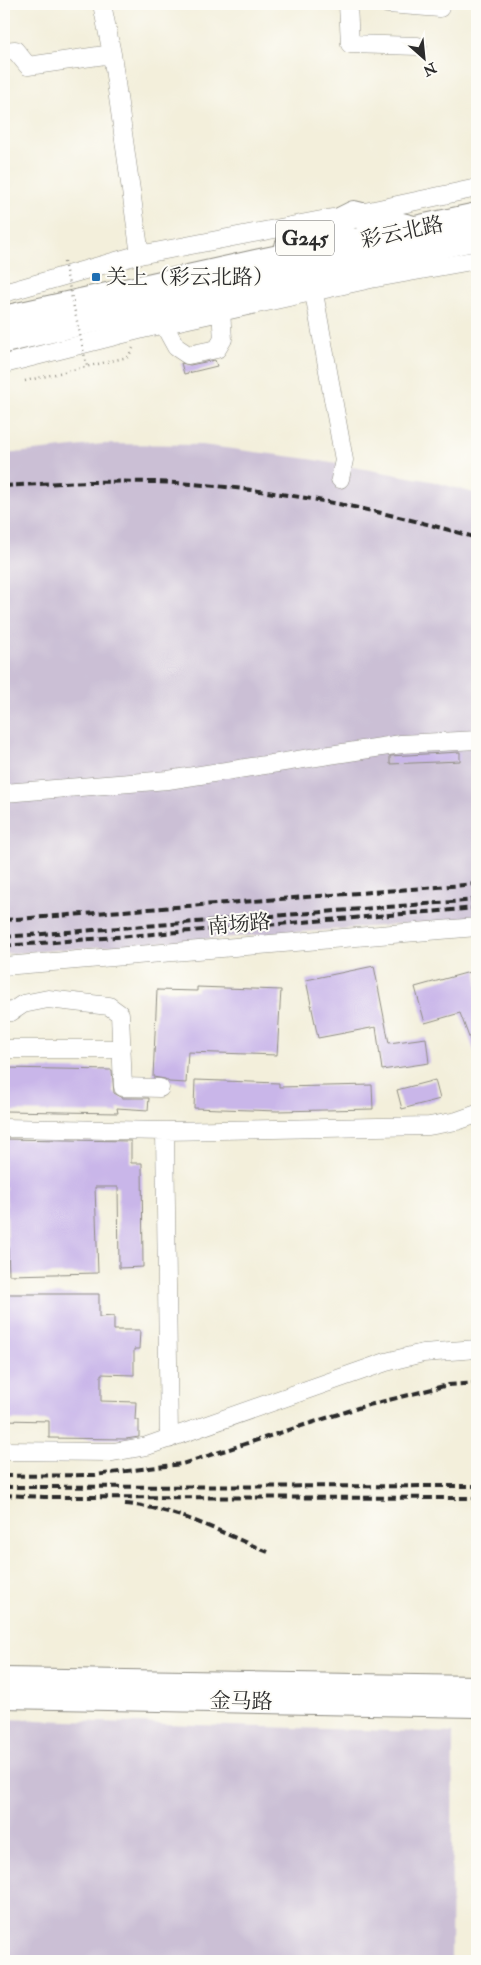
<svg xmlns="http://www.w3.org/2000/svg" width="481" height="1965" font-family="'IM FELL Double Pica','Noto Serif SC',serif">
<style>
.industrial{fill:#cbbfd5}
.building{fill:#c9b6e9}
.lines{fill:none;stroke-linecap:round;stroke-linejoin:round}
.minor-casing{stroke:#8f8d83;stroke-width:19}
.major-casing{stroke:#8f8d83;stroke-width:24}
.highway-casing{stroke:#8f8d83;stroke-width:28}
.path{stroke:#8f8d83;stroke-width:2.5;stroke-dasharray:1 4;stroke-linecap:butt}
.minor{stroke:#fff;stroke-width:18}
.major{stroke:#fff;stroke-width:22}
.highway{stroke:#fff;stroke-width:26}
.rail{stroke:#2b2b2b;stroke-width:4;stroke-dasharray:8 4;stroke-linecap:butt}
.path-bridge{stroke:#8f8d83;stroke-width:2.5;stroke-dasharray:1 4;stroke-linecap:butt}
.poi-dot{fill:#1f6fb2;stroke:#fdfcf7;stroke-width:2}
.labels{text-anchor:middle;stroke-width:4;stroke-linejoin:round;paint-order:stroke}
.shield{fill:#fdfcf7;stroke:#6a6a68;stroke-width:1}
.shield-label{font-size:20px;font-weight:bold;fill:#2b2b2b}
.street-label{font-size:21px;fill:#2b2b2b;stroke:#fdfcf7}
.poi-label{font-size:21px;fill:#2b2b2b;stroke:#fdfcf7;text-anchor:start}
</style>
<rect width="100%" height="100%" fill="#fdfcf7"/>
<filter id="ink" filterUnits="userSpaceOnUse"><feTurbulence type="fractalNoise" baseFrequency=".02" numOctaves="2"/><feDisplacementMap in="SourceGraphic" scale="10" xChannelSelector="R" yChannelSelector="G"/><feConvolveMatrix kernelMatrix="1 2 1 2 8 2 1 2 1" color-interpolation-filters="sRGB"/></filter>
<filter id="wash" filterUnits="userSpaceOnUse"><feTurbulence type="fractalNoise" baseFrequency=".0096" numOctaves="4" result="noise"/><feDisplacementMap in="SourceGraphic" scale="20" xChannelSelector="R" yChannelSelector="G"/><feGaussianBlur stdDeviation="1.12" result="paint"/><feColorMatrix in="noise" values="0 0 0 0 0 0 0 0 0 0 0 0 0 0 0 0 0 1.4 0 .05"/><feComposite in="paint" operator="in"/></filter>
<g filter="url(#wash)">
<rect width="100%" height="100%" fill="#f3efdb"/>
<!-- industrial -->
<path class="industrial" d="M103 444 202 445 309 459 431 481 477 494V919L4 954V454Z
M4 1719 453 1733 451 1961H4Z"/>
<g id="blocks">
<!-- building -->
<path class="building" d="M215 360 217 366 184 374 181 363 190 365Z
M460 752V761L390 764V756Z
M374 966 389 1043 426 1038 429 1063 382 1070 376 1027 318 1038 306 980Z
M477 970V1056H476L460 1013 425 1023 415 987Z
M197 987 281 990 277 1055 188 1052 186 1083 169 1082 165 1079 153 1077 157 990 197 991Z
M4 1068 112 1070 114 1093 123 1098H149L148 1110 117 1108 118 1113 4 1111Z
M195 1080 279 1083V1087L372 1085 373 1109 277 1111 194 1108Z
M435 1080 440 1099 402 1109 397 1090Z
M4 1139 131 1141V1163H142L143 1267 119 1268 118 1187H95L98 1273 9 1275 6 1188H4Z
M4 1294H99V1317L114 1316V1330H140L139 1349H134V1375L101 1374V1401L136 1402 135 1420H139V1437L126 1439 49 1438V1421L4 1420Z"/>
</g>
</g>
<g filter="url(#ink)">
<use href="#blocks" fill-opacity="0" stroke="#8f8d83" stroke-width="1"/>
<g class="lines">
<!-- minor casing -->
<g class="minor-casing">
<path id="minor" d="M102 4 112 54 140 255
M348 4 350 44 418 46
M388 4 440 8
M4 51 15 50 28 66 112 54
M360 213 477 188
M4 293 134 256 332 218
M314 293 344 460 340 479
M164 325 176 347 188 355 217 349 223 339 221 312
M4 364 143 329 371 279 477 260
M4 793 168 780 401 744 477 740
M4 966 477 927
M4 1013 11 1012 23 1004 48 999 109 1006 120 1014 123 1087 160 1088
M4 1049H122
M4 1128 165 1131 429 1126 457 1121 477 1114
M165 1131 169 1439
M4 1451 113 1452 147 1446 386 1362 423 1353 477 1349"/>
</g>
<!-- major casing -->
<g class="major-casing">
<path id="major" d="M4 1679 477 1687
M4 1697 477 1706"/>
</g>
<!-- highway casing -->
<g class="highway-casing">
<path id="highway" d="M288 247 354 214 410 228
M4 319 256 263 477 216
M4 340 168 302 295 277 477 237"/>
</g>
<!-- path -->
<path class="path" d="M25 381 128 357 133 348"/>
<!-- minor -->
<use href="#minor" class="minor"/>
<!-- major -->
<use href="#major" class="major"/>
<!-- highway -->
<use href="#highway" class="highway"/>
<!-- rail -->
<path class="rail" d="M4 486C71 482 138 479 205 485 297 493 389 512 477 538
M4 920 477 884
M4 937 477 900
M4 946 477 908
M4 1476 95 1475 182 1464 361 1407 448 1385 477 1383
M4 1487 477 1486
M4 1495 44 1497 477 1498
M125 1504C176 1508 222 1533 268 1552"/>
<!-- path-bridge -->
<path class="path-bridge" d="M64 262 87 367"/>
</g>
</g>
<!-- markers -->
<rect class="poi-dot" x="91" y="272" width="10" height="10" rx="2.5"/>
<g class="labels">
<!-- shield labels -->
<rect class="shield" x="276" y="220.5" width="58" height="35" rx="4"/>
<g class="shield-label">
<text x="305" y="245">G245</text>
</g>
<!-- street labels -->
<g class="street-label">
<text transform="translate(402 232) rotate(-12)" y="7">彩云北路</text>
<text transform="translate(239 924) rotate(-5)" y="7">南场路</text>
<text transform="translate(241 1701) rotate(1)" y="7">金马路</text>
</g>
<!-- poi labels -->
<g class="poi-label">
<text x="106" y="284">关上（彩云北路）</text>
</g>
</g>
<!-- margin -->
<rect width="481" height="1965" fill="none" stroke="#fdfcf7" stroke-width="20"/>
<!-- north arrow -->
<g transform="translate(424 58) rotate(153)" stroke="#fdfcf7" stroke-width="4" paint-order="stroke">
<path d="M0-4L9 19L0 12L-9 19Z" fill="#2b2b2b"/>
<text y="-8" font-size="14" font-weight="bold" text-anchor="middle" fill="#2b2b2b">N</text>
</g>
</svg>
